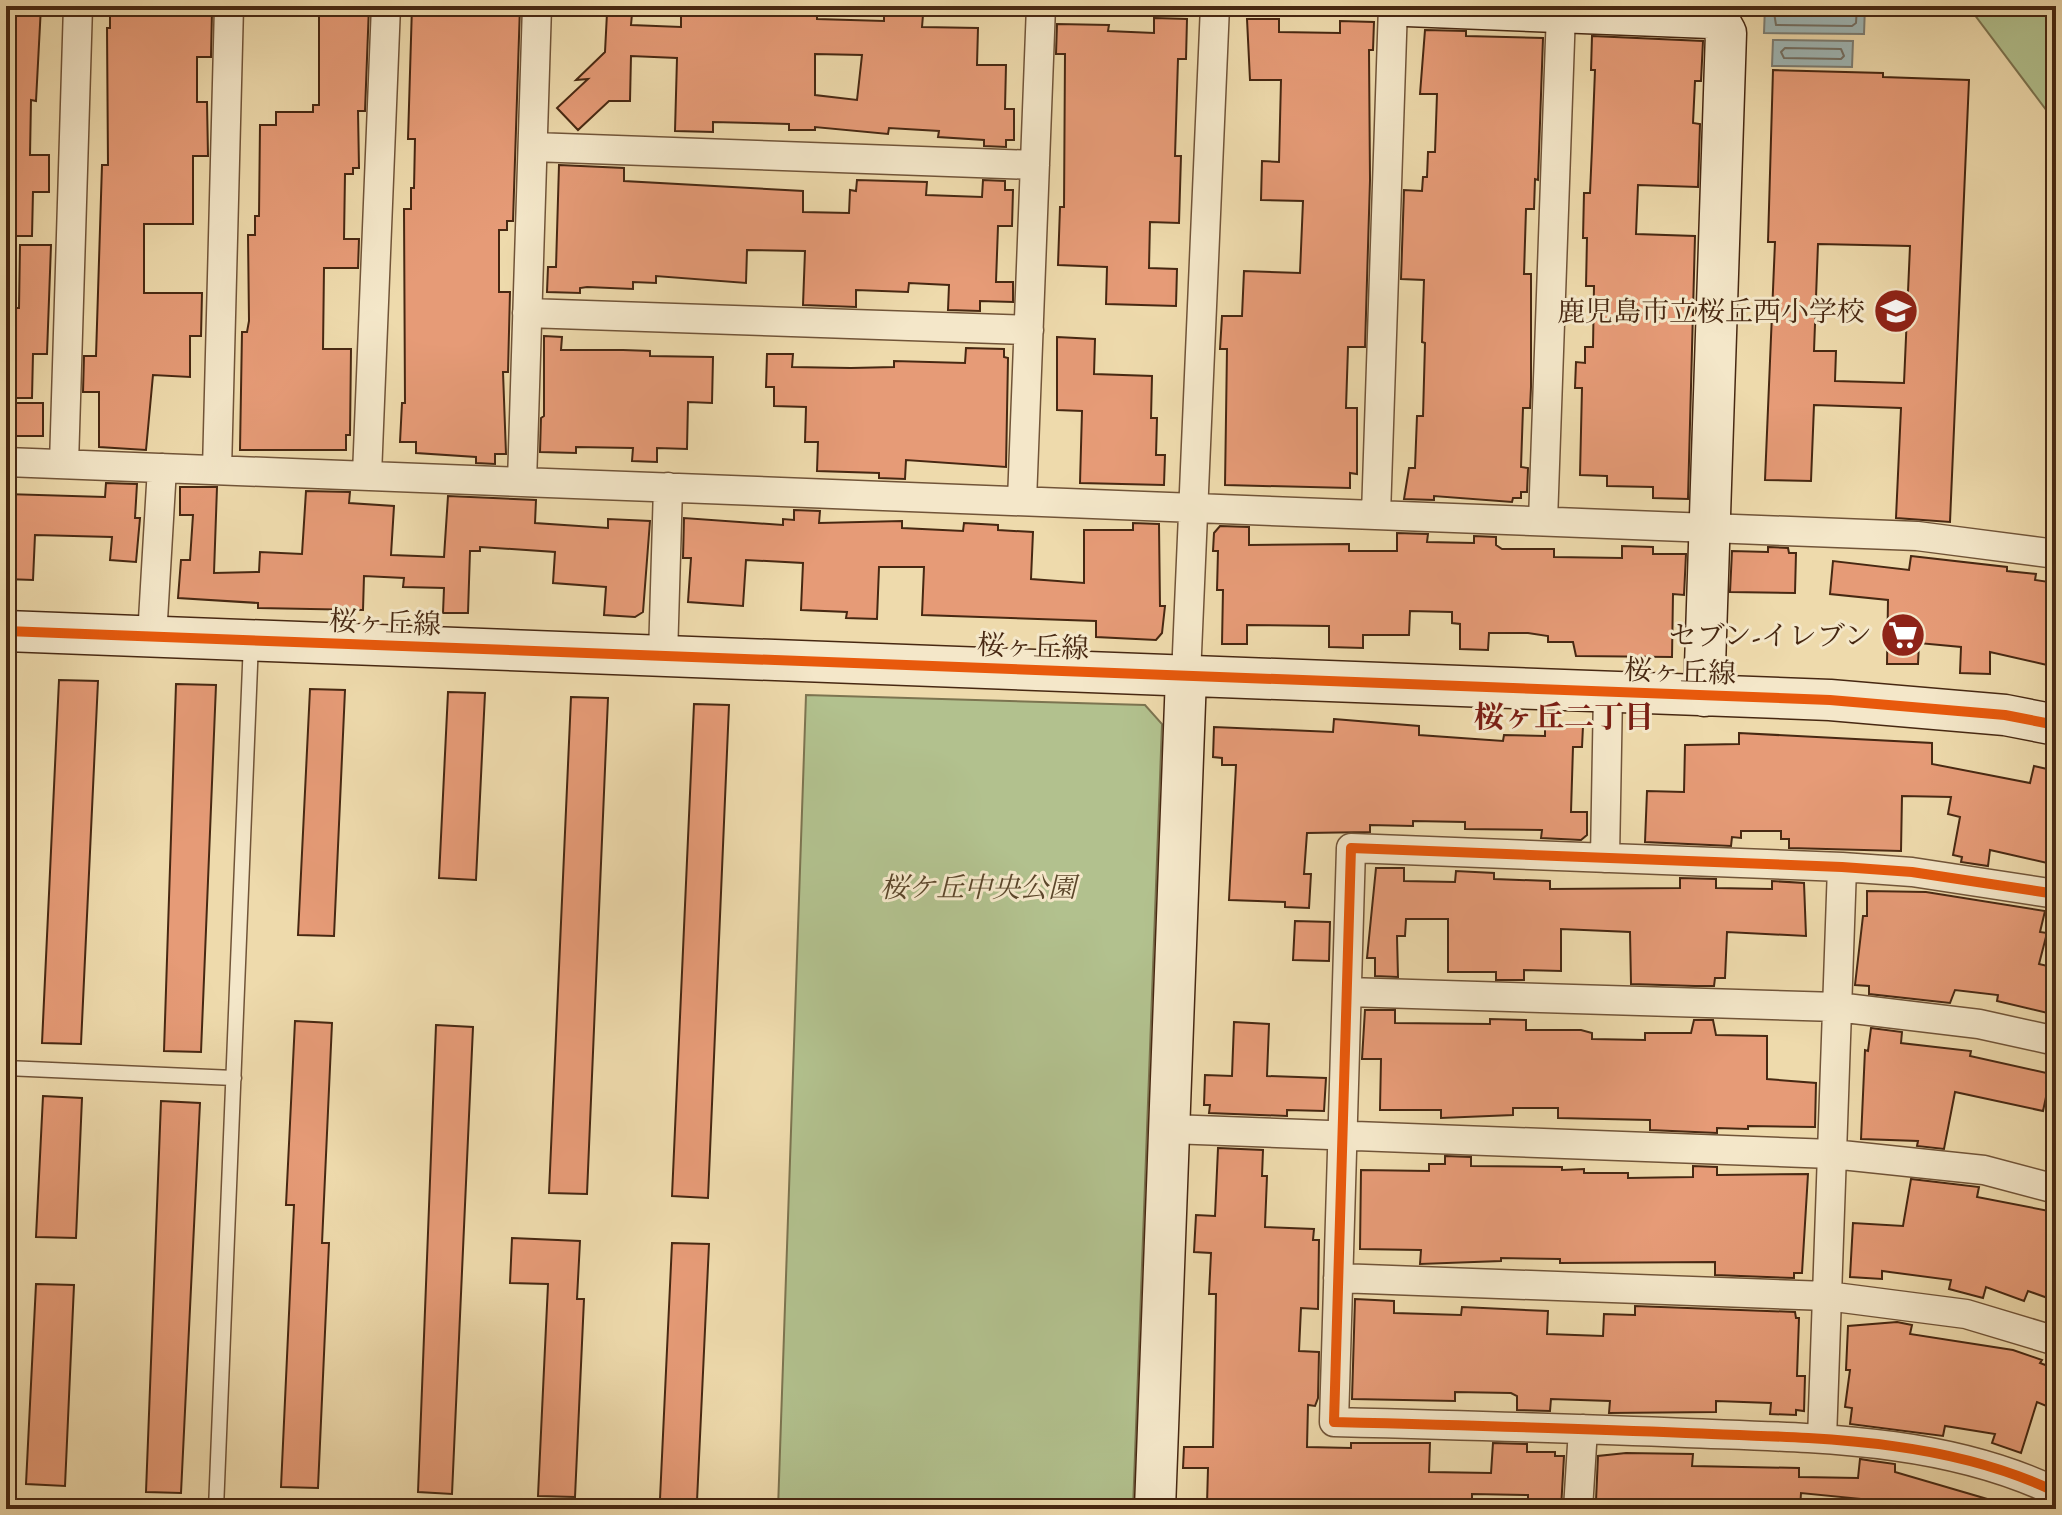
<svg xmlns="http://www.w3.org/2000/svg" width="2062" height="1515" font-family="'Sorts Mill Goudy','Noto Serif JP',serif">
<style>
.green{fill:#b2c18e;stroke:#7c7450;stroke-width:2}
.water{fill:#9fb7b6;stroke:#7c7e74;stroke-width:2}
.lines{fill:none;stroke-linecap:round;stroke-linejoin:round}
.shore{stroke:#737064;stroke-width:2}
.building{fill:#e69b77;stroke:#472812;stroke-width:2;fill-rule:evenodd}
.lane-casing{stroke:#715438;stroke-width:17}
.street-casing{stroke:#715438;stroke-width:31}
.secondary-casing{stroke:#472812;stroke-width:43}
.lane{stroke:#f4e7c9;stroke-width:14}
.street{stroke:#f4e7c9;stroke-width:28}
.secondary{stroke:#f4e7c9;stroke-width:40}
.cycleway-casing{stroke:#f4e7c9;stroke-width:15}
.cycleway{stroke:#e8590c;stroke-width:10}
.labels{text-anchor:middle;stroke-width:6;stroke-linejoin:round;paint-order:stroke}
.poi-label{font-size:28px;fill:#472812;stroke:#f4e7c9;text-anchor:end}
.street-label{font-size:28px;fill:#472812;stroke:#f4e7c9}
.park-label{font-size:28px;font-style:italic;fill:#5c472b;stroke:#f4e7c9}
.neighbourhood-label{font-size:30px;font-weight:bold;fill:#7a1f14;stroke:#f4e7c9}
</style>
<rect width="100%" height="100%" fill="#eedaac"/>
<filter id="stains"><feTurbulence type="fractalNoise" baseFrequency=".0025" numOctaves="4"/><feColorMatrix values="0 0 0 0 .2 0 0 0 0 .09 0 0 0 0 .02 0 0 0 .5 -.17"/></filter>
<radialGradient id="worn" r=".72"><stop offset=".6" stop-color="#630" stop-opacity="0"/><stop offset="1" stop-color="#630" stop-opacity=".3"/></radialGradient>
<!-- green -->
<path class="green" d="M1968 6H2056V123Z
M806 695 1145 705 1162 724 1133 1509H778Z"/>
<!-- water -->
<path class="water" d="M1765 6H1865L1864 34 1764 33Z
M1773 40 1853 41 1852 67 1772 66Z"/>
<g class="lines">
<!-- shore -->
<path class="shore" d="M1773 6 1776 25 1852 26 1856 23 1857 6
M1785 48 1841 49 1844 56 1841 59 1784 58 1781 52Z"/>
</g>
<!-- building -->
<path class="building" d="M6 6H41L36 101 31 100 30 155H49V192H33L32 236H6Z
M110 6H204V11H212L211 57H197V102H207L208 156H193V224H144V293H202L201 336H190V377L153 375 146 450 99 447V392H83L84 356H96L102 165H108L107 28H110Z
M319 6H369L365 111H358L359 168H353V174H345L344 239H359L358 268H324L323 349H351L350 435H346V450H240L242 332H247L249 321 248 235H255V216H259L260 125H276V112H313V105H319Z
M412 6H520L513 221H507V230H499V292H510L508 372H503L506 454H495V464L476 463V457L416 453V442H400L402 403H405L404 209H411V188H414L415 139H408Z
M681 7 717 8 716 15 817 16V19L884 21V14L923 15 922 27 978 28 977 65H1006L1005 109H1014V140H1006V147L984 146V140L938 137 939 131 889 128 888 134 815 127V130H789V124L713 122V132L675 131 677 58 631 56 630 101H609L578 130 557 108 588 79 576 80 605 52 607 13 632 14 631 25 681 27ZM815 54 862 55 857 100 815 95Z
M1154 18 1187 19 1186 59H1178L1175 156H1181L1179 223 1150 222 1149 268 1177 269 1176 306 1106 304 1107 267 1058 265 1060 207H1064L1065 54H1056L1057 24 1109 25 1108 31 1154 33Z
M1247 19H1279V32L1340 33V21L1374 22 1373 50H1369L1370 180 1365 347H1348L1346 408H1357V474L1350 473V488L1225 485 1227 349H1220L1222 316H1242L1244 271 1300 273 1303 201 1261 200 1262 161 1279 162 1281 80H1250Z
M1425 30 1466 31V36L1543 38 1538 180 1535 179 1534 209H1526L1524 274H1531V387L1530 408H1523L1521 467 1528 468 1527 492H1521V498H1513L1512 502 1434 496V500L1404 499 1409 468H1415L1417 416H1423L1425 343 1422 342 1424 280 1401 279 1404 190 1422 191 1423 177H1427L1428 152H1435L1437 94H1420Z
M1592 36 1703 41 1701 81H1695L1693 123 1700 124 1698 187 1638 185 1636 234 1695 236 1688 499 1653 498V487L1607 486V476L1580 475 1582 388H1575L1576 362 1585 363V347H1593L1594 286H1586L1587 238H1583L1584 193H1590L1592 148 1595 70H1591Z
M1773 70 1883 73V77L1969 80 1950 522 1896 518 1901 408 1814 405 1811 481 1765 480 1775 242H1768ZM1818 244 1910 246 1904 383 1835 381 1836 351H1814Z
M559 165 624 168V181L803 191V212L849 213 850 190 856 191 857 180 927 182 926 195 982 197 983 180 1005 181V190H1013L1012 226H998L996 282H1013V302L980 301V311L948 310 949 285 909 283 908 292 856 290V307L803 305 805 251 747 250 746 283 656 276V283L633 282V289L587 287 580 288V293L547 292 548 267H556Z
M20 245H51L47 354H33L32 398H6V324H12L13 308H19Z
M544 336 562 337 561 350H623L650 351V356L713 357 712 403 688 402 687 449 657 448V462L632 461 633 448 576 447V453L540 452 541 418 544 416Z
M1057 337 1095 339 1094 374 1152 376 1151 418H1157L1156 455H1165L1164 485 1080 483 1082 411 1057 410Z
M966 348 1004 349V357L1008 358 1006 467 906 460 905 479 879 478V473L817 471 818 442H805L806 407 774 406V387H766L767 354H793L792 367 851 368 894 367V361L965 363Z
M14 403H43V436H14Z
M106 483 137 484 135 518H140L136 562 110 560 112 537 35 535 33 580 6 579V494L105 497Z
M180 487H217L214 573 259 572 260 552 302 554 306 491 350 492 349 503 394 506 391 555 444 557 448 496 536 500 535 523 608 528V519L650 521 643 612 635 617 604 615 606 587 553 583 555 552 480 547V551H470L468 613H443L444 588 403 587 404 578 364 576 363 610 258 608V603L178 598 181 560H190L193 515H180Z
M794 510 820 511 819 523 902 521V528L963 531 964 523 998 525V530L1033 532 1031 579 1084 583V530H1133V523L1159 524 1160 606H1165L1162 633 1156 640 1096 637V621L922 615 924 567H879L877 619 846 618 847 612 801 610 803 563 746 560 743 606 688 602 691 558H683L684 518 783 525V519L794 520Z
M1220 526 1249 527V545L1349 544V551H1397V533L1428 534 1427 542 1474 543V536L1496 537V545L1502 549H1554V557L1622 558V546L1653 547V554H1686L1684 595 1673 594 1672 657 1576 656 1573 642H1548V636L1528 633H1489L1488 650 1460 649V624L1452 623V612L1410 611 1409 635H1363V648L1329 647V626L1247 625V644H1222L1223 590H1217L1218 551H1213L1214 533Z
M1768 547 1788 548 1789 553H1796L1795 593 1730 592 1732 551 1768 552Z
M1911 556 2007 567V571L2036 574 2035 580 2056 583V660L2048 658 2047 665 1990 652V674L1960 673 1961 647 1919 643 1918 664H1887L1888 600 1830 594 1833 561 1909 570Z
M59 680 98 681 81 1044 42 1043Z
M176 684 216 685 201 1052 164 1051Z
M310 689 345 690 334 936 298 935Z
M448 692 485 693 476 880 439 878Z
M571 697 608 698 587 1194 549 1193Z
M694 704 729 705 708 1198 672 1196Z
M1334 719 1419 726V735L1503 741 1504 735 1545 736V725L1583 726 1582 747H1573L1571 812H1587V835L1581 840 1541 838 1542 830 1465 829V822L1413 821V826L1370 825V832L1307 833 1304 874H1311L1309 908 1285 907V902L1229 900 1236 765H1222V758L1213 757 1214 727 1333 732Z
M1739 733 1932 743V764L2030 783 2034 766 2056 771V801L2051 820 2056 822V865L1990 850 1988 866 1961 862 1962 857 1953 855 1960 817 1948 814 1951 797 1902 796 1901 851 1789 848V839H1781V831H1741V838L1732 837 1731 846 1645 842 1647 791 1684 792 1685 745 1739 744Z
M1376 868H1404V881L1455 882 1456 871 1494 873V879L1550 881V889L1680 888V878L1716 879V888L1772 889V881L1804 883 1806 936 1727 932 1725 978H1715L1714 986H1695L1631 984 1630 932 1561 929V971L1524 970V980H1496V972H1448V919H1406L1405 936H1397L1398 977 1375 976V958H1367Z
M1867 891 1926 892 2045 911 2040 932 2047 933 2039 964 2056 968V1015L1997 1001 1998 995 1955 990 1950 1003 1869 994V986L1855 985 1863 916H1867Z
M1295 921 1330 922 1329 961 1293 960Z
M1365 1010H1395V1023L1490 1024V1019L1526 1020V1030H1581L1592 1033V1039L1645 1040V1033H1691L1694 1020H1713L1716 1035 1767 1036V1079L1816 1083 1815 1127 1748 1126V1129L1717 1128V1133L1650 1130V1120L1558 1118V1108H1513V1115L1441 1118V1110H1380L1381 1059H1362Z
M295 1021 332 1023 322 1243H329L318 1488 281 1487 294 1205H286Z
M1234 1022 1269 1024 1267 1076 1326 1078 1324 1111 1287 1110V1116L1209 1113 1210 1105H1204L1205 1075 1232 1076Z
M436 1025 473 1027 452 1494 418 1492Z
M1871 1028 1902 1032 1901 1043 1971 1051 1970 1056 2051 1074 2043 1111 1955 1092 1944 1149 1917 1146 1918 1141 1861 1139 1865 1050 1868 1051Z
M43 1096 82 1098 76 1238 36 1237Z
M161 1101 200 1103 181 1493 146 1492Z
M1218 1148 1263 1150 1262 1176H1267L1265 1227 1314 1229 1313 1240H1319L1318 1309 1301 1308 1299 1351 1319 1352 1318 1398 1315 1406 1308 1405 1307 1447 1351 1448V1443H1430L1429 1472 1491 1473 1493 1443 1527 1444V1452H1555V1456H1564L1561 1509H1528V1495L1472 1494V1509H1224V1504H1207L1208 1468H1183L1184 1447H1213L1216 1294H1209L1211 1253 1194 1252 1196 1215 1215 1216Z
M1445 1156 1471 1157V1166L1562 1167V1170L1584 1169V1173H1628V1178L1693 1177V1166L1717 1167V1175L1808 1174 1802 1273H1794V1278L1715 1275V1262L1560 1263V1259L1501 1258V1261L1420 1264 1421 1250 1360 1249 1361 1170 1429 1171V1164H1445Z
M1911 1179 1979 1187 1977 1197 2049 1211 2048 1219 2056 1222V1301L2028 1291 2024 1301 1986 1287 1983 1298 1949 1289 1951 1280 1882 1271V1279L1850 1277 1853 1223 1903 1226Z
M512 1238 580 1241 577 1299H584L575 1497 538 1496 548 1284 510 1283Z
M672 1243 709 1244 697 1501 660 1499Z
M36 1284 74 1285 65 1486 26 1484Z
M1355 1299 1394 1301V1313L1461 1315 1462 1307 1548 1311 1547 1334 1603 1336 1604 1314 1635 1315V1306L1795 1312 1796 1318H1799L1797 1376H1805L1804 1411 1796 1410V1415L1770 1414 1771 1403 1716 1401V1412L1609 1413 1610 1401 1551 1399 1550 1411 1517 1410V1396L1511 1393 1455 1392V1401L1352 1399Z
M1897 1322 1912 1325 1910 1334 2013 1350 2042 1360 2040 1363 2056 1369V1410L2037 1402 2021 1453 1992 1443 1995 1434 1945 1426 1943 1436 1850 1424 1852 1408 1845 1407 1850 1370H1846L1848 1326Z
M1626 1453 1693 1454 1692 1466 1799 1468V1477L1858 1478 1860 1459 1873 1461 1895 1464V1472L2001 1503 2000 1509H1911L1913 1504 1801 1493 1800 1509H1613L1614 1501H1596L1598 1456Z"/>
<g class="lines">
<!-- lane casing -->
<g class="lane-casing">
<path id="lane" d="M6 1068 234 1078
M216 1509 251 641"/>
</g>
<!-- street casing -->
<g class="street-casing">
<path id="street" d="M533 147 1035 165
M527 313 1029 330
M6 462 1917 536 2056 554
M64 464 78 6
M217 470 229 6
M367 475 386 6
M522 482 537 6
M1022 501 1041 6
M1376 515 1393 6
M1543 521 1561 12
M152 637 162 468
M663 656 668 487
M1186 676 1215 6
M1605 858 1608 692
M2056 894 1912 872 1842 867 1351 848 1334 1422C1452 1425 1569 1428 1686 1433 1810 1438 1942 1437 2056 1492
M1347 992 1837 1007 1979 1024 2056 1041
M1170 1129 1832 1154 1984 1170 2056 1189
M1338 1278 1827 1296 1966 1314 2056 1341
M1822 1439 1842 867
M1578 1509 1583 1429"/>
</g>
<!-- secondary casing -->
<g class="secondary-casing">
<path id="secondary" d="M1407 6 1710 18 1721 24 1726 33 1704 696
M6 631 1830 700 2005 715 2056 725
M1155 1509 1186 676"/>
</g>
<!-- lane -->
<use href="#lane" class="lane"/>
<!-- street -->
<use href="#street" class="street"/>
<!-- secondary -->
<use href="#secondary" class="secondary"/>
<!-- cycleway casing -->
<g class="cycleway-casing">
<path id="cycleway" d="M6 631 1830 700 2005 715 2056 725
M2056 894 1912 872 1842 867 1351 848 1334 1422C1452 1425 1569 1428 1686 1433 1810 1438 1942 1437 2056 1492"/>
</g>
<!-- cycleway -->
<use href="#cycleway" class="cycleway"/>
</g>
<!-- icons -->
<defs>
<g id="school-disc" transform="scale(2.3)"><circle r="9.5" fill="#8f2418" stroke="#f4e7c9"/><path d="M0-5L7-2L0 1L-7-2ZM-4 1L0 2.5L4 1V4Q0 6-4 4Z" fill="#fff"/></g>
<g id="supermarket-disc" transform="scale(2.3)"><circle r="9.5" fill="#8f2418" stroke="#f4e7c9"/><path d="M-6-5.5h2.5l.6 2H6L4.5 2H-2.5L-4.4-4H-6ZM-1.5 3.2a1.3 1.3 0 1 0 .1 0ZM3 3.2a1.3 1.3 0 1 0 .1 0Z" fill="#fff"/></g>
</defs>
<g fill-rule="evenodd">
<use href="#school-disc" x="1896" y="311"/>
<use href="#supermarket-disc" x="1903" y="635"/>
</g>
<g class="labels">
<!-- poi labels -->
<g class="poi-label">
<text x="1865" y="321">鹿児島市立桜丘西小学校</text>
<text x="1872" y="645">セブン-イレブン</text>
</g>
<!-- street labels -->
<g class="street-label">
<text transform="translate(385 622) rotate(2)" y="10">桜ヶ丘線</text>
<text transform="translate(1033 646) rotate(2)" y="10">桜ヶ丘線</text>
<text transform="translate(1680 671) rotate(2)" y="10">桜ヶ丘線</text>
</g>
<!-- park labels -->
<g class="park-label">
<text x="978" y="897">桜ケ丘中央公園</text>
</g>
<!-- neighbourhood labels -->
<g class="neighbourhood-label">
<text x="1564" y="727">桜ヶ丘二丁目</text>
</g>
</g>
<!-- margin -->
<rect width="2062" height="1515" fill="none" stroke="#eedaac" stroke-width="32"/>
<rect x="8" y="8" width="2046" height="1499" fill="none" stroke="#472812" stroke-width="4"/>
<rect x="16" y="16" width="2030" height="1483" fill="none" stroke="#472812" stroke-width="2"/>
<rect width="100%" height="100%" filter="url(#stains)"/>
<rect width="100%" height="100%" fill="url(#worn)"/>
</svg>
